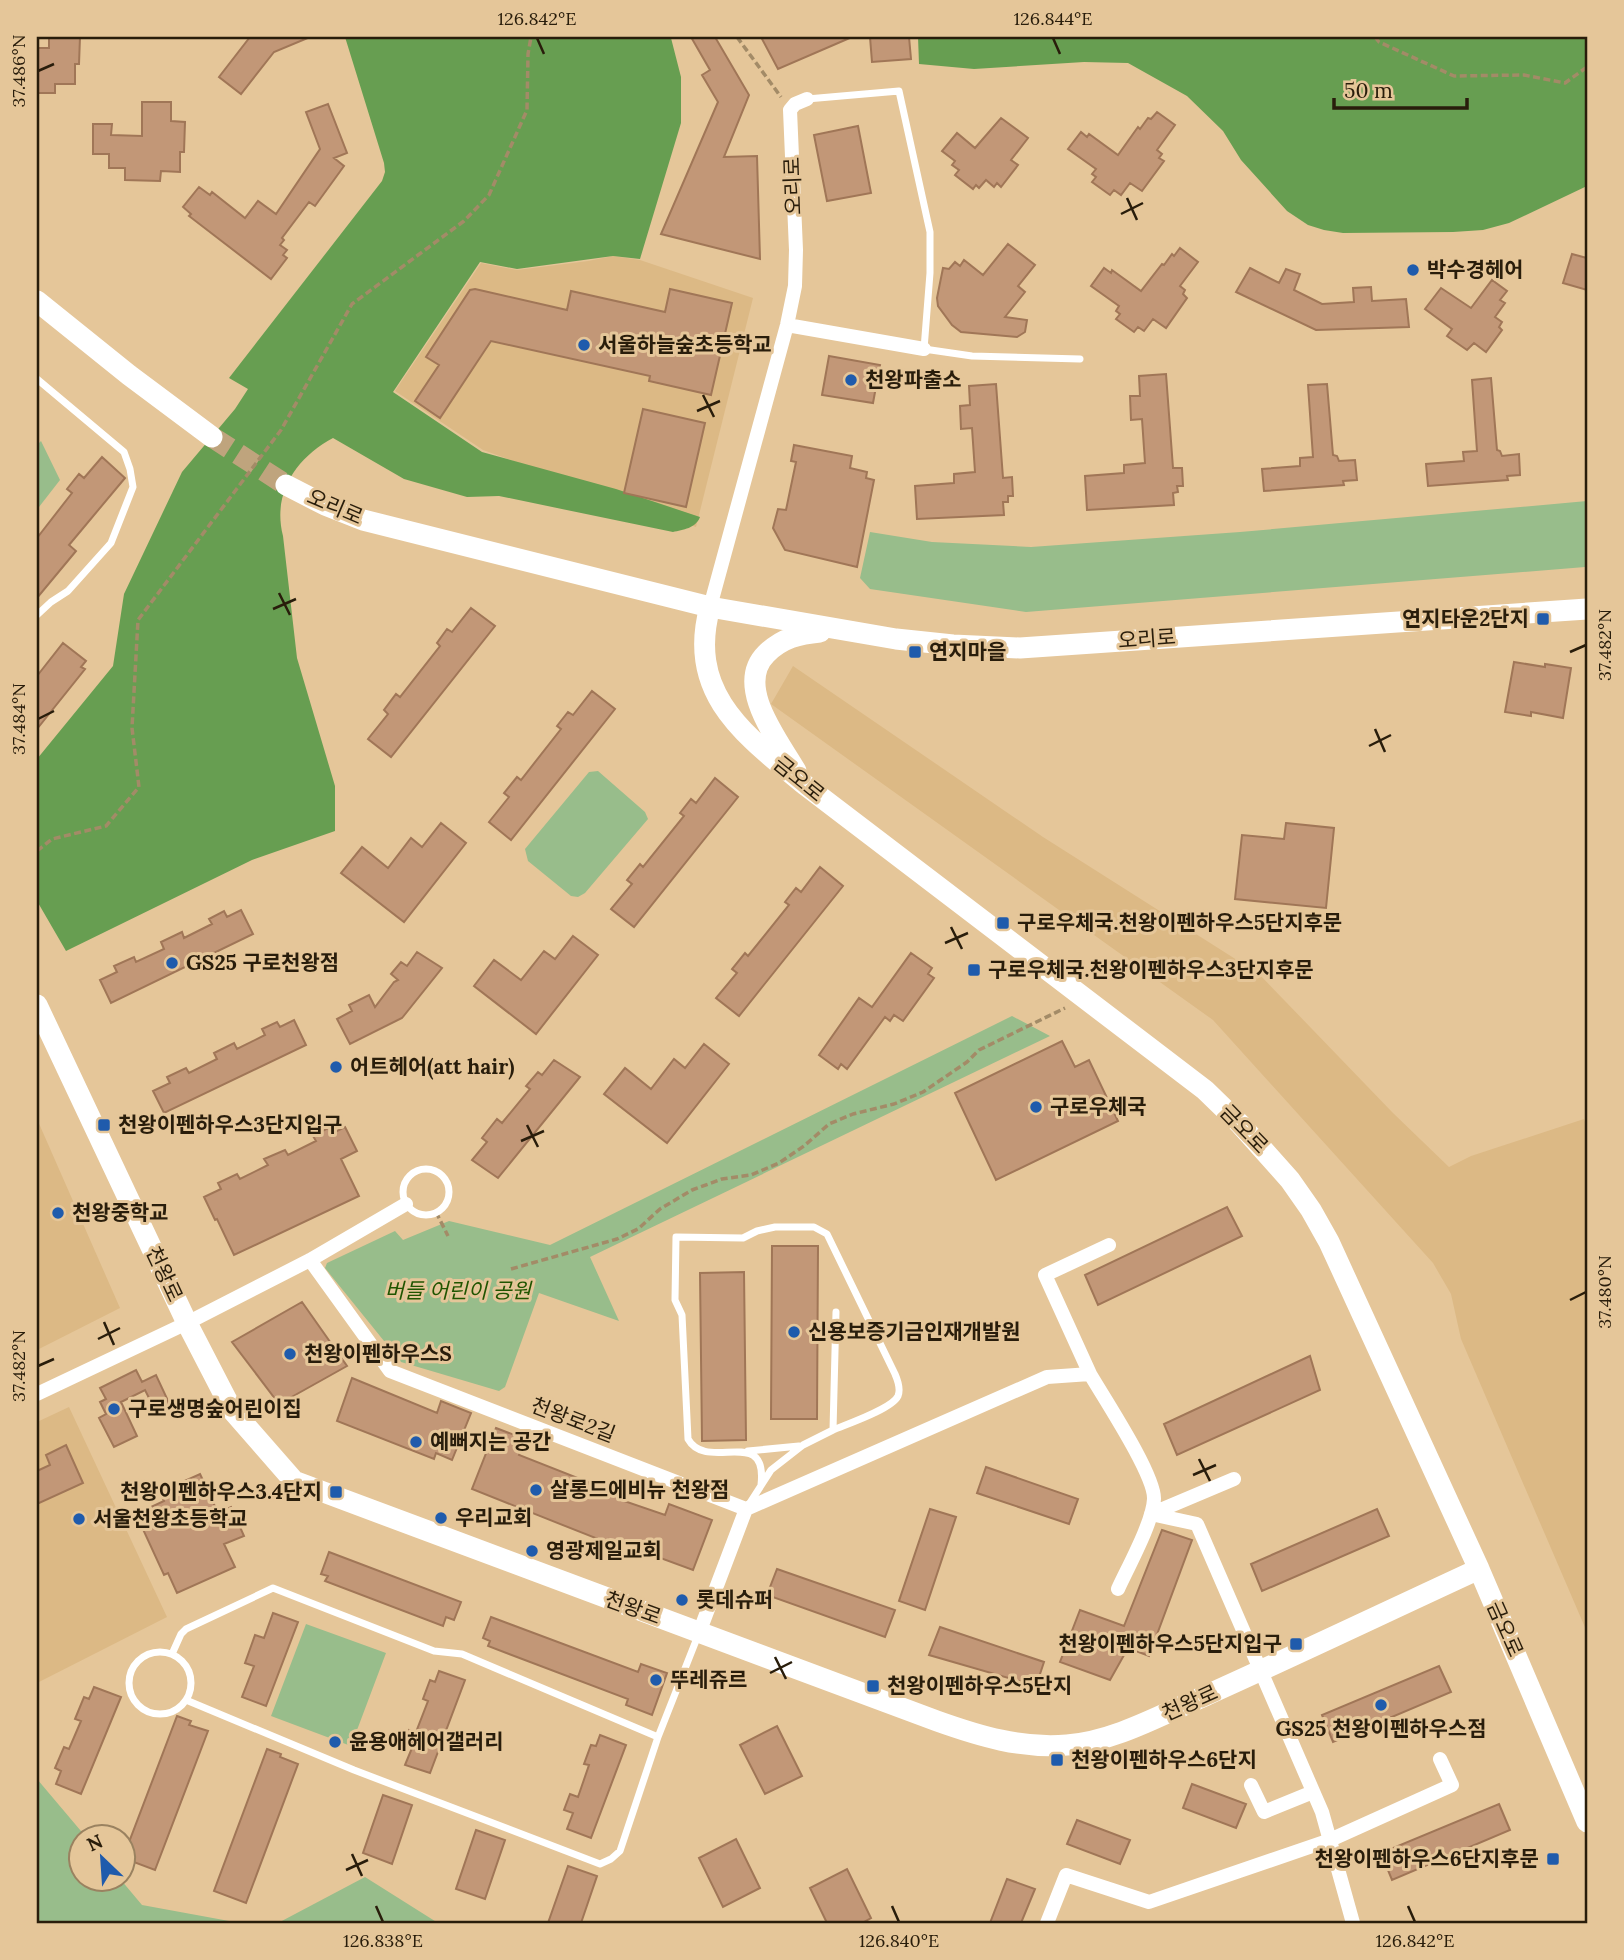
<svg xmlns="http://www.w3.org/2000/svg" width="1624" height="1960" font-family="Lora,'Noto Sans KR',serif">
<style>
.built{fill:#dcb985}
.green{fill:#98bd8b}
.forest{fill:#679e51}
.building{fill:#c29777;stroke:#a07657;stroke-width:2}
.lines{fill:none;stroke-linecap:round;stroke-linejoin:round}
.secondary-tunnel{stroke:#bfa47d;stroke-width:21;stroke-dasharray:21 10;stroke-linecap:butt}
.path{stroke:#a38b67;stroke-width:3.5;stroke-dasharray:7 3.5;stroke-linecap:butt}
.lane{stroke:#fff;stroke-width:7}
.street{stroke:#fff;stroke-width:14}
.secondary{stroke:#fff;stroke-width:21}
.ticks{fill:none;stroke:#291d0b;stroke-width:2.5}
.poi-dot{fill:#1f5bac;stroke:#e5c699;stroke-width:2.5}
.labels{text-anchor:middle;stroke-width:6;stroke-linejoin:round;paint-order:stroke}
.street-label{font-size:21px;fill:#291d0b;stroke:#e5c699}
.poi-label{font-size:21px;font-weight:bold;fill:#291d0b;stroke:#e5c699;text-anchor:start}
.park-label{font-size:21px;font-style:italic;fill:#205500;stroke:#e5c699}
.neatline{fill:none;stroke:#291d0b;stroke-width:2.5}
.ticks-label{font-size:18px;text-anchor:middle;fill:#291d0b}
</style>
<rect width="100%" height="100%" fill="#e5c699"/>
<!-- built -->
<path class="built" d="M613 256 640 260 753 298 696 527 483 450 395 391 481 263 517 270 588 261Z
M793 666 1043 837 1259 974 1393 1113 1449 1167 1471 1156 1584 1119 1587 1128V1632L1461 1339 1451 1294 1433 1263 1213 1020 771 704Z
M37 1119 120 1308 37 1350Z
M69 1407 167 1617 37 1683V1422Z"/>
<!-- green -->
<path class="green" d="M41 441 60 480 39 507 37 506V445Z
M1587 501V566L1585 567 1026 612 870 589 860 578 870 532 932 542 1031 547 1240 532Z
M598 771 645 812 648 819 585 893 578 897 571 896 528 861 525 849 589 772Z
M1012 1016 1050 1036 590 1257 619 1321 539 1293 505 1387 499 1391 401 1362 325 1268 327 1263 395 1231 403 1240 449 1221 550 1245Z
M306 1624 386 1653 351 1746 271 1716Z
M37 1779 86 1837 80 1838V1880H121L142 1905 240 1923H37Z
M365 1877 438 1923H278Z"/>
<!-- forest -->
<path class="forest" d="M345 37H673L671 38 681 77V123L640 259 613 256 517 269 480 262 393 392 482 452 616 489 700 517C696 528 683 530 673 532L499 496 467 497 404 479 333 438C296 458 272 493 283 536L297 658 335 786V831L252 860 66 951 37 901V759L113 666 124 594 182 472 235 409 248 389 229 378 382 181 385 172 384 163Z
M918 37H1587V186L1509 223 1483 230 1453 232 1343 233 1324 230 1308 225 1287 211 1241 160 1223 131 1187 96 1128 63 1084 62 974 69 919 64Z"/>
<!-- building -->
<path class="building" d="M49 37H80L79 64H75V84H55V93H37V48H49Z
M250 37H310L274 52 241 94 219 77Z
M691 37H715L749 95 724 157 757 156 760 259 661 234 718 102 702 75 710 70Z
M761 37H852L778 69Z
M870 37H909L911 59 872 62Z
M142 102H171V121L185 122 184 152H180V172L161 171 160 181 125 180V168H109V154H93V124H112L111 135 142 136Z
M328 104 347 153 334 158 344 166 315 206 309 202 282 238 284 240 280 245 287 250 283 255 287 258 271 279 189 216 191 214 183 207 199 187 210 195 212 192 245 218 258 201 276 214 320 149 306 112Z
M1157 112 1175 125 1157 150 1162 154 1159 158 1164 161 1142 191 1130 183 1121 195 1114 190 1110 195 1092 182 1096 177 1092 174 1096 169 1068 149 1081 132 1087 137 1089 134 1118 155 1138 127 1140 129 1148 118 1151 119Z
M1001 118 1028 138 1011 160 1018 165 1001 187 997 183 994 187 986 180 979 188 976 185 973 189 955 175 959 170 952 165 955 161 942 151 957 133 975 148Z
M858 126 871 193 827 201 814 135Z
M1008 244 1035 265 1018 286 1025 292 1005 317 1027 320 1025 332 1017 337 961 332 952 325 938 306 937 298 943 268 949 269 955 262 960 266 964 260 983 275Z
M1180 248 1198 262 1180 286 1185 290 1183 294 1187 298 1166 328 1153 319 1144 331 1138 327 1134 332 1116 319 1120 314 1116 311 1119 306 1091 286 1104 268 1111 273 1112 270 1141 291 1162 264 1164 265 1172 254 1174 256Z
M1572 254 1587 258V290L1563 283Z
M1250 268 1279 283 1286 269 1300 274 1294 290 1322 304 1354 302 1353 288 1371 287 1372 301 1406 299 1409 327 1316 330 1236 292Z
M1492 280 1507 291 1500 300 1505 303 1495 317 1502 322 1499 327 1502 330 1486 352 1474 343 1467 350 1447 336 1452 329 1425 309 1441 288 1471 308Z
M475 289 567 310 571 291 665 312 670 289 732 303 711 395 649 381 650 376 491 341 440 418 415 401 439 365 426 357 470 290Z
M829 356 880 365 873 403 822 395Z
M1166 374 1173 468H1182L1183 486H1177L1178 492 1173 493 1174 505 1087 510 1085 476 1124 473V465L1145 463 1142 419 1131 420 1130 396H1140L1139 376Z
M1491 378 1497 450 1500 451 1502 456 1519 454 1520 475 1507 476 1508 480 1428 486 1426 464 1464 461 1463 452 1477 451 1472 380Z
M996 384 1003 478 1012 477 1013 496H1008V502H1003L1004 515 917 519 915 486 954 483V474L975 472 972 428 961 429 960 406 970 405 969 386Z
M1327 384 1333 455 1337 456 1339 461 1355 460 1357 480 1343 481 1344 485 1264 491 1262 469 1300 466V458L1313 457 1308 385Z
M643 409 705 423 686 507 624 493Z
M794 445 852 456 850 468 867 472 866 478 874 480 857 567 785 550 773 528 778 509 786 510 796 462 791 461Z
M102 457 125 478 69 545 76 551 37 598V538L72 493 67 489 79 474 84 478Z
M471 608 495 626 391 757 368 739 388 714 384 710 396 694 400 697 440 646 437 643 447 629 452 632Z
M63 643 86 661 81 667 85 669 37 729V676Z
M1514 662 1545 667V664L1571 668 1563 718 1531 712V716L1505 712Z
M592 691 615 709 511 840 489 822 509 797 504 793 517 777 521 780 561 729 557 726 568 712 573 715Z
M715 778 738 797 634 927 611 909 632 884 627 880 640 864 643 867 684 816 680 813 691 799 696 803Z
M441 823 466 843 404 922 341 873 362 847 388 868 411 838 422 847Z
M1286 823 1334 828 1326 908 1235 899 1242 835 1284 839Z
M820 867 843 886 739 1016 716 998 737 973 732 969 745 953 748 956 789 905 785 902 796 888 801 892Z
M241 910 253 934 111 1003 100 980 117 972 114 966 134 957 136 962 164 949 161 942 182 932 184 938 212 924 209 919 224 911 227 917Z
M573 936 598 955 536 1034 474 986 494 960 521 980 544 951 555 959Z
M417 952 442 968 402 1018 350 1044 337 1019 352 1011 349 1005 369 995 375 1007 394 982 398 980 391 974 401 962 407 966Z
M911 953 932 968 928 974 934 978 903 1021 894 1015 890 1021 885 1017 847 1069 841 1064 838 1069 819 1055 859 998 872 1007Z
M294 1020 306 1045 164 1113 153 1091 170 1083 167 1077 186 1068 189 1073 217 1059 214 1053 234 1043 237 1049 265 1035 262 1029 277 1022 280 1027Z
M1062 1041 1075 1067 1089 1060 1118 1121 996 1180 955 1093Z
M704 1044 729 1064 667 1143 604 1094 625 1068 651 1089 674 1059 685 1068Z
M554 1060 580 1077 498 1178 472 1160 487 1142 482 1138 497 1119 502 1123 530 1089 526 1086 538 1072 542 1075Z
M345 1127 357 1151 341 1159 359 1196 234 1255 217 1219 215 1220 204 1197 221 1189 218 1183 237 1174 240 1179 268 1165 264 1159 285 1150 288 1155 316 1141 313 1136 328 1128 331 1134Z
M1227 1207 1242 1236 1098 1305 1085 1275Z
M772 1246H818L817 1419H771Z
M744 1272 746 1440 702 1441 700 1273Z
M302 1302 347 1366 279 1404 232 1342Z
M1310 1356 1320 1390 1177 1455 1164 1424Z
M136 1370 142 1382 156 1375 170 1405 156 1412 145 1390 121 1402 137 1436 114 1447 99 1418 106 1414 100 1402 106 1399 100 1388Z
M352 1378 437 1413 441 1401 471 1413 452 1460 436 1453 434 1459 337 1421Z
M496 1428 525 1439 519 1455 626 1497 624 1501 665 1515 669 1504 712 1520 693 1570 609 1539 608 1543 472 1489Z
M66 1445 83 1483 37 1504V1471L50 1465 46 1455Z
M986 1467 1078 1499 1069 1524 977 1493Z
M200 1474 218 1513 231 1507 244 1536 224 1544 235 1567 177 1593 168 1573 164 1575 136 1514 164 1501 160 1492Z
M930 1509 956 1517 925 1610 899 1601Z
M1377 1509 1389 1536 1262 1591 1251 1564Z
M1162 1530 1192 1540 1149 1656 1128 1648 1110 1680 1060 1662 1080 1610 1124 1626Z
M329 1552 461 1602 454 1620 446 1617 443 1626 325 1581 328 1576 321 1574Z
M777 1569 895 1610 885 1637 767 1595Z
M273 1613 298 1622 266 1706 242 1697 254 1666 245 1663 255 1635 264 1638Z
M491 1617 638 1672 641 1664 667 1673 652 1715 626 1705 628 1699 488 1646 490 1641 483 1638Z
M940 1627 1044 1662 1036 1686 929 1655Z
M1439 1666 1451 1692 1333 1742 1322 1715Z
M439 1671 465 1680 430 1773 405 1765 412 1748 403 1745 409 1730 416 1732 428 1701 423 1699 430 1680 435 1682Z
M94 1687 121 1697 81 1794 56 1784 61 1771 55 1768 64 1747 69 1749 81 1721 75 1719 84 1697 89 1699Z
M177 1716 191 1721 189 1725 208 1731 155 1870 123 1858Z
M777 1726 802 1776 765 1794 740 1745Z
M600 1735 626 1745 591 1838 567 1829 573 1813 564 1810 570 1794 578 1797 589 1765 584 1764 591 1745 596 1746Z
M267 1749 281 1754 280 1757 298 1764 246 1903 214 1891Z
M1192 1784 1246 1804 1236 1828 1183 1808Z
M383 1795 412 1805 392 1864 363 1853Z
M1499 1804 1510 1830 1392 1880 1381 1853Z
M1077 1820 1130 1840 1120 1864 1067 1844Z
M476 1830 505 1840 485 1899 456 1889Z
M736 1839 760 1888 723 1907 699 1858Z
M568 1866 597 1876 581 1923H548Z
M847 1869 871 1918 862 1923H827L810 1888Z
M1007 1879 1035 1889 1021 1923H990Z"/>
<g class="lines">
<!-- secondary-tunnel -->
<path class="secondary-tunnel" d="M212 437 286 485"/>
<!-- path -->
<path class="path" d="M737 37 781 97
M1375 37 1379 42 1454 76 1524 75 1565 83 1587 67
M37 851 52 839 106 826 139 787 132 728 138 620 281 430 352 304 464 221 489 195 527 110 528 54 531 37
M436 1212 448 1236
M511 1269 617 1239 638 1229 660 1209 692 1190 722 1179 751 1175 779 1163 804 1146 829 1124 853 1114 894 1104 923 1092 967 1062 979 1050 1065 1008"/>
<!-- lane -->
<path class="lane" d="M807 99 899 91 930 232V273L924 349 972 356 1080 359
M37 379 124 452 130 469 133 487 111 543 68 591 51 602 37 615
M403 1192a23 23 0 1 1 46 0a23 23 0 1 1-46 0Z
M748 1451 799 1446
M761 1485C768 1424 707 1473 688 1439L682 1315 675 1300 676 1237 743 1238 757 1231 775 1227H814L827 1234 895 1374C898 1381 901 1389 898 1396 892 1409 847 1424 833 1430
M748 1506 771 1470 803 1445 833 1430 836 1312
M129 1683a31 31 0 1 1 62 0a31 31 0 1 1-62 0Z
M172 1654 181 1634 186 1629 273 1588 434 1651 462 1654 658 1737
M186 1700 354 1770 600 1864 611 1859 620 1851 658 1737 699 1633"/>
<!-- street -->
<path class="street" d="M787 325 924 349
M710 607 787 325 795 286 796 250 790 110 795 104 807 99
M310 1260 390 1371 746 1509 699 1633
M1090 1374 1045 1275 1109 1245
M37 1394 187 1323 310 1260 406 1204
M746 1509 1047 1377 1090 1374C1104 1398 1155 1475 1154 1499 1153 1522 1128 1567 1118 1589
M1151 1514 1197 1524 1322 1812 1353 1923
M1151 1514 1234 1479
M1251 1785 1264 1812 1313 1792
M1047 1923 1066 1875 1149 1902 1330 1840 1452 1785 1440 1759"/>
<!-- secondary -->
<path class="secondary" d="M37 301 129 375 212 437
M286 485 325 505 363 520 710 607 896 639 953 645 1020 648 1587 609
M710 607C686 694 745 735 805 785L1205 1090 1240 1124 1290 1180 1311 1210 1329 1242 1479 1569 1587 1822
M796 771C779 741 734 686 766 654 782 638 799 634 820 632
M37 1005 187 1323 232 1410 294 1481 937 1721C979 1736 1022 1749 1067 1745 1116 1741 1162 1714 1207 1695 1298 1654 1388 1611 1479 1569"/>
</g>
<!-- ticks -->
<path class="ticks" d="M537 38 544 54M1053 38 1060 54M38 71 54 64M1127 198 1137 220M1121 214 1143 203M703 395 714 417M697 411 720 401M279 593 290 615M273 609 296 599M1570 652 1586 645M38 719 54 711M1375 729 1385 752M1369 746 1391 735M951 927 962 949M945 943 968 933M527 1125 538 1147M521 1141 544 1131M1570 1300 1586 1292M104 1322 114 1345M98 1339 120 1328M38 1366 54 1359M1199 1459 1210 1481M1193 1475 1216 1465M775 1657 786 1679M770 1673 792 1662M352 1854 362 1876M346 1870 368 1860M376 1906 383 1922M892 1906 899 1922M1408 1906 1415 1922"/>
<!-- markers -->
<g class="poi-dot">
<circle cx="1413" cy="270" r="7"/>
<circle cx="584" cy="345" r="7"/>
<circle cx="851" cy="380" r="7"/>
<rect x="1536" y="612" width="14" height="14" rx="3.5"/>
<rect x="908" y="645" width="14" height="14" rx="3.5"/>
<rect x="996" y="916" width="14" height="14" rx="3.5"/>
<circle cx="172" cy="963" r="7"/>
<rect x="967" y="963" width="14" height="14" rx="3.5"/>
<circle cx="336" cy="1067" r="7"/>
<circle cx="1036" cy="1107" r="7"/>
<rect x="97" y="1118" width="14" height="14" rx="3.5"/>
<circle cx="58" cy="1213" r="7"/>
<circle cx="794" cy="1332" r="7"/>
<circle cx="290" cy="1354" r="7"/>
<circle cx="114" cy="1409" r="7"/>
<circle cx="416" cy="1442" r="7"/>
<circle cx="536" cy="1490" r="7"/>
<rect x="329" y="1485" width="14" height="14" rx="3.5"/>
<circle cx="441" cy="1518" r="7"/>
<circle cx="79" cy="1519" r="7"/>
<circle cx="532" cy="1551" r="7"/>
<circle cx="682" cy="1600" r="7"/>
<rect x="1289" y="1637" width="14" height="14" rx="3.5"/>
<circle cx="656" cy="1680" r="7"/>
<rect x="866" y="1679" width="14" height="14" rx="3.5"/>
<circle cx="1381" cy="1705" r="7"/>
<circle cx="335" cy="1742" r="7"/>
<rect x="1050" y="1753" width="14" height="14" rx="3.5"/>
<rect x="1546" y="1852" width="14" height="14" rx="3.5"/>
</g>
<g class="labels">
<!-- street labels -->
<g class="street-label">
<text transform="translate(793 186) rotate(-92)" y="7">오리로</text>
<text transform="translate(335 507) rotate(23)" y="7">오리로</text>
<text transform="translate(1147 639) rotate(-4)" y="7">오리로</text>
<text transform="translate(799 779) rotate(39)" y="7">금오로</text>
<text transform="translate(1244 1129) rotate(46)" y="7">금오로</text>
<text transform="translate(164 1274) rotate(65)" y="7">천왕로</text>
<text transform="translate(573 1420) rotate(21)" y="7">천왕로2길</text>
<text transform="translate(633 1608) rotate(20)" y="7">천왕로</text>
<text transform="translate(1505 1629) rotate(66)" y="7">금오로</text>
<text transform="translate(1190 1703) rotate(-24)" y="7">천왕로</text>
</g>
<!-- poi labels -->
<g class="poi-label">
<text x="1427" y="277">박수경헤어</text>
<text x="598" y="352">서울하늘숲초등학교</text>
<text x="865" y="387">천왕파출소</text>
<text x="1529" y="626" text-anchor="end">연지타운2단지</text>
<text x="929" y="659">연지마을</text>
<text x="1017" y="930">구로우체국.천왕이펜하우스5단지후문</text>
<text x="186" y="970">GS25 구로천왕점</text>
<text x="988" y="977">구로우체국.천왕이펜하우스3단지후문</text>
<text x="350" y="1074">어트헤어(att hair)</text>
<text x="1050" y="1114">구로우체국</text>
<text x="118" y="1132">천왕이펜하우스3단지입구</text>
<text x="72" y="1220">천왕중학교</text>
<text x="808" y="1339">신용보증기금인재개발원</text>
<text x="304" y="1361">천왕이펜하우스S</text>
<text x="128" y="1416">구로생명숲어린이집</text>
<text x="430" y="1449">예뻐지는 공간</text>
<text x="550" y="1497">살롱드에비뉴 천왕점</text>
<text x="322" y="1499" text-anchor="end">천왕이펜하우스3.4단지</text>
<text x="455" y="1525">우리교회</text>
<text x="93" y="1526">서울천왕초등학교</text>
<text x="546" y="1558">영광제일교회</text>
<text x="696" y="1607">롯데슈퍼</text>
<text x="1282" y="1651" text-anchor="end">천왕이펜하우스5단지입구</text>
<text x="670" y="1687">뚜레쥬르</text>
<text x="887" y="1693">천왕이펜하우스5단지</text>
<text x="1381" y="1736" text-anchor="middle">GS25 천왕이펜하우스점</text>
<text x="349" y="1749">윤용애헤어갤러리</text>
<text x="1071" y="1767">천왕이펜하우스6단지</text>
<text x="1539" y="1866" text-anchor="end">천왕이펜하우스6단지후문</text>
</g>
<!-- park labels -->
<g class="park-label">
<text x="458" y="1298">버들 어린이 공원</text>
</g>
</g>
<!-- border -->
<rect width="1624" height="1960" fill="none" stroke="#e5c699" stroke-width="77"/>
<!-- north arrow -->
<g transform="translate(102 1858) rotate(335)"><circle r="33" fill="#e5c699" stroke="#9a8260" stroke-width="2"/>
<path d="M0-5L12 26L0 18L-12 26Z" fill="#1f5bac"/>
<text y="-10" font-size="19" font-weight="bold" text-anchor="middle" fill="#291d0b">N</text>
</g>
<!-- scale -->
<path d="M1334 98v10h133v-10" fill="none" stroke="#291d0b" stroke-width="3.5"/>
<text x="1344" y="98" font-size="21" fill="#291d0b" stroke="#e5c699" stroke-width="5" paint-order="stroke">50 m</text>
<rect x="38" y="38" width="1548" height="1884" class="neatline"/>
<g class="ticks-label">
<text x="537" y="25">126.842°E</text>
<text x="1053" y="25">126.844°E</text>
<text transform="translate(19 71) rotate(-90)" y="6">37.486°N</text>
<text transform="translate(1605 645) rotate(-90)" y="6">37.482°N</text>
<text transform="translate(19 719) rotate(-90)" y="6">37.484°N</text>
<text transform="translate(1605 1292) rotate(-90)" y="6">37.480°N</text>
<text transform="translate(19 1366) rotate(-90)" y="6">37.482°N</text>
<text x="383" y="1947">126.838°E</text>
<text x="899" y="1947">126.840°E</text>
<text x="1415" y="1947">126.842°E</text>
</g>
</svg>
